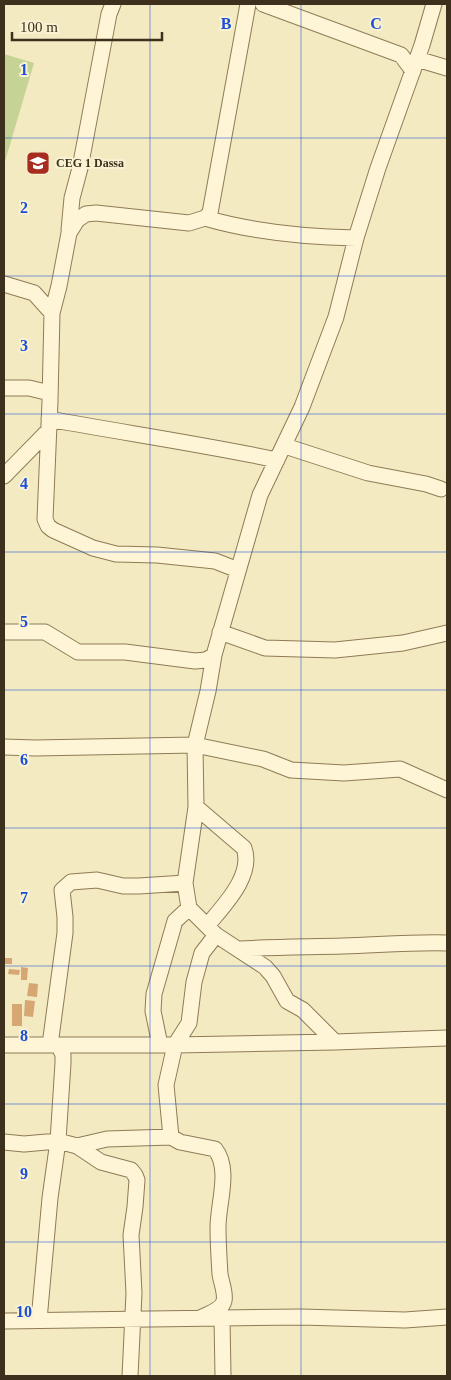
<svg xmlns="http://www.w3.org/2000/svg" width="451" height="1380" font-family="'Times New Roman',serif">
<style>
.green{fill:#c5d394}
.building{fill:#d6a773}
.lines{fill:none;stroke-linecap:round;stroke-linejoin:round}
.minor-casing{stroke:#8f7b56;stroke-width:17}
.minor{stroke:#fdf5d6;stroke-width:15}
.grid{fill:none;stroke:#1d4ed8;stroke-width:1;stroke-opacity:0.55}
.labels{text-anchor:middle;stroke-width:4;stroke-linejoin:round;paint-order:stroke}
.poi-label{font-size:12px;font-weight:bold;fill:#3d301c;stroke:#f9f2d2;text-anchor:start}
.grid-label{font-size:16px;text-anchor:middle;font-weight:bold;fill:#1d4ed8;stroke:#f9f2d2;stroke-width:4;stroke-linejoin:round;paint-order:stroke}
</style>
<rect width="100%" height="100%" fill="#f3eac2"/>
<!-- green -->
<path class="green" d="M4 54 34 63 4 165Z"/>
<!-- building -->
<path class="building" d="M4 958H12V964H4Z
M21 967 28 968 27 980H21Z
M9 969 20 970 19 975 8 974Z
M29 983 38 984 37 997 27 996Z
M25 1000 35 1001 33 1017 24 1016Z
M12 1004H22V1026H12Z"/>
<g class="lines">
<!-- minor casing -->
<g class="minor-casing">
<path id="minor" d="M263 4 401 55 413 71
M417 59 447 68
M205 218C253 232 306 237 356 238
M69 230 72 198 80 168 109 14 113 4
M4 284 34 293 52 313
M4 388H29L50 393
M49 419C125 433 202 444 277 460
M285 446 368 473 426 484 441 489
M4 476 48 431
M238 570 215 561 157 555 116 554 93 548 53 530 48 526 45 519 50 401 52 313 59 286 69 233 77 220 86 214 96 213 189 223 205 218 210 213 248 4
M4 632H45L78 652H125L195 661 206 660 214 655
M220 632 265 648 335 650 403 643 447 633
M4 747 35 748 195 745 263 759 291 770 344 773 400 769 447 790
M196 807 244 848C254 876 223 906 207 926
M216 935 202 953 194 982 189 1023 175 1045 335 1042 447 1038
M239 949C274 947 309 947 343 946 378 945 412 942 447 943
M335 1042 303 1010 287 1001 273 976 265 967 216 935 189 908 185 883 196 807 195 745 208 691 214 655 260 495 302 407 336 317 356 238 378 168 422 45 434 4
M4 1045H175L166 1085 171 1137
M50 1045 65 933V917L62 890 71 882 97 880 123 886H139L185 883
M160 1045 153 1011 154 994 175 921 189 908
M4 1142 24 1144 58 1141 77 1146 101 1162 131 1170 135 1175 137 1180 135 1207 131 1235 134 1293 130 1376
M77 1146 107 1139 171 1137 180 1142 215 1149C231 1169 218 1203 218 1227 218 1243 219 1259 220 1274 221 1282 226 1293 224 1301 222 1310 208 1314 200 1318
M222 1318 301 1317 405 1320 447 1317
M39 1320 50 1198 58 1141 63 1063V1055L59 1046
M4 1321 222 1318 223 1376"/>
</g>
<!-- minor -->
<use href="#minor" class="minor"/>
</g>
<!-- grid -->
<path class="grid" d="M150 4V1376M301 4V1376M4 138H447M4 276H447M4 414H447M4 552H447M4 690H447M4 828H447M4 966H447M4 1104H447M4 1242H447"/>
<!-- icons -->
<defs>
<g id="school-square" transform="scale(1.25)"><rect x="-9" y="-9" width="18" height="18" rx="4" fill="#a62c1f" stroke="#f9f2d2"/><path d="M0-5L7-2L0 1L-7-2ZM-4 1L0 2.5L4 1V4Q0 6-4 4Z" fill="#fff"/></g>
</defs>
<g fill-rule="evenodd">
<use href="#school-square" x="38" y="163"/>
</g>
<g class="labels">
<!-- poi labels -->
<g class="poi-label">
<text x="56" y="167">CEG 1 Dassa</text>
</g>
</g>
<g class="grid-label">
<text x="226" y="29">B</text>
<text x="376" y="29">C</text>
<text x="24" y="75">1</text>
<text x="24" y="213">2</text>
<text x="24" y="351">3</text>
<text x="24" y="489">4</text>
<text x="24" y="627">5</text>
<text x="24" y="765">6</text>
<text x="24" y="903">7</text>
<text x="24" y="1041">8</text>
<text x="24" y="1179">9</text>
<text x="24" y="1317">10</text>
</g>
<!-- border -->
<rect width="451" height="1380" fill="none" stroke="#3d301c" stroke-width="10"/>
<!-- scale -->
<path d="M12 32v8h150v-8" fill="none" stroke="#3d301c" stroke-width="2.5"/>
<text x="20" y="32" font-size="15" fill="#3d301c" stroke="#f9f2d2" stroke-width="4" paint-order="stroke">100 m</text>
</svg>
